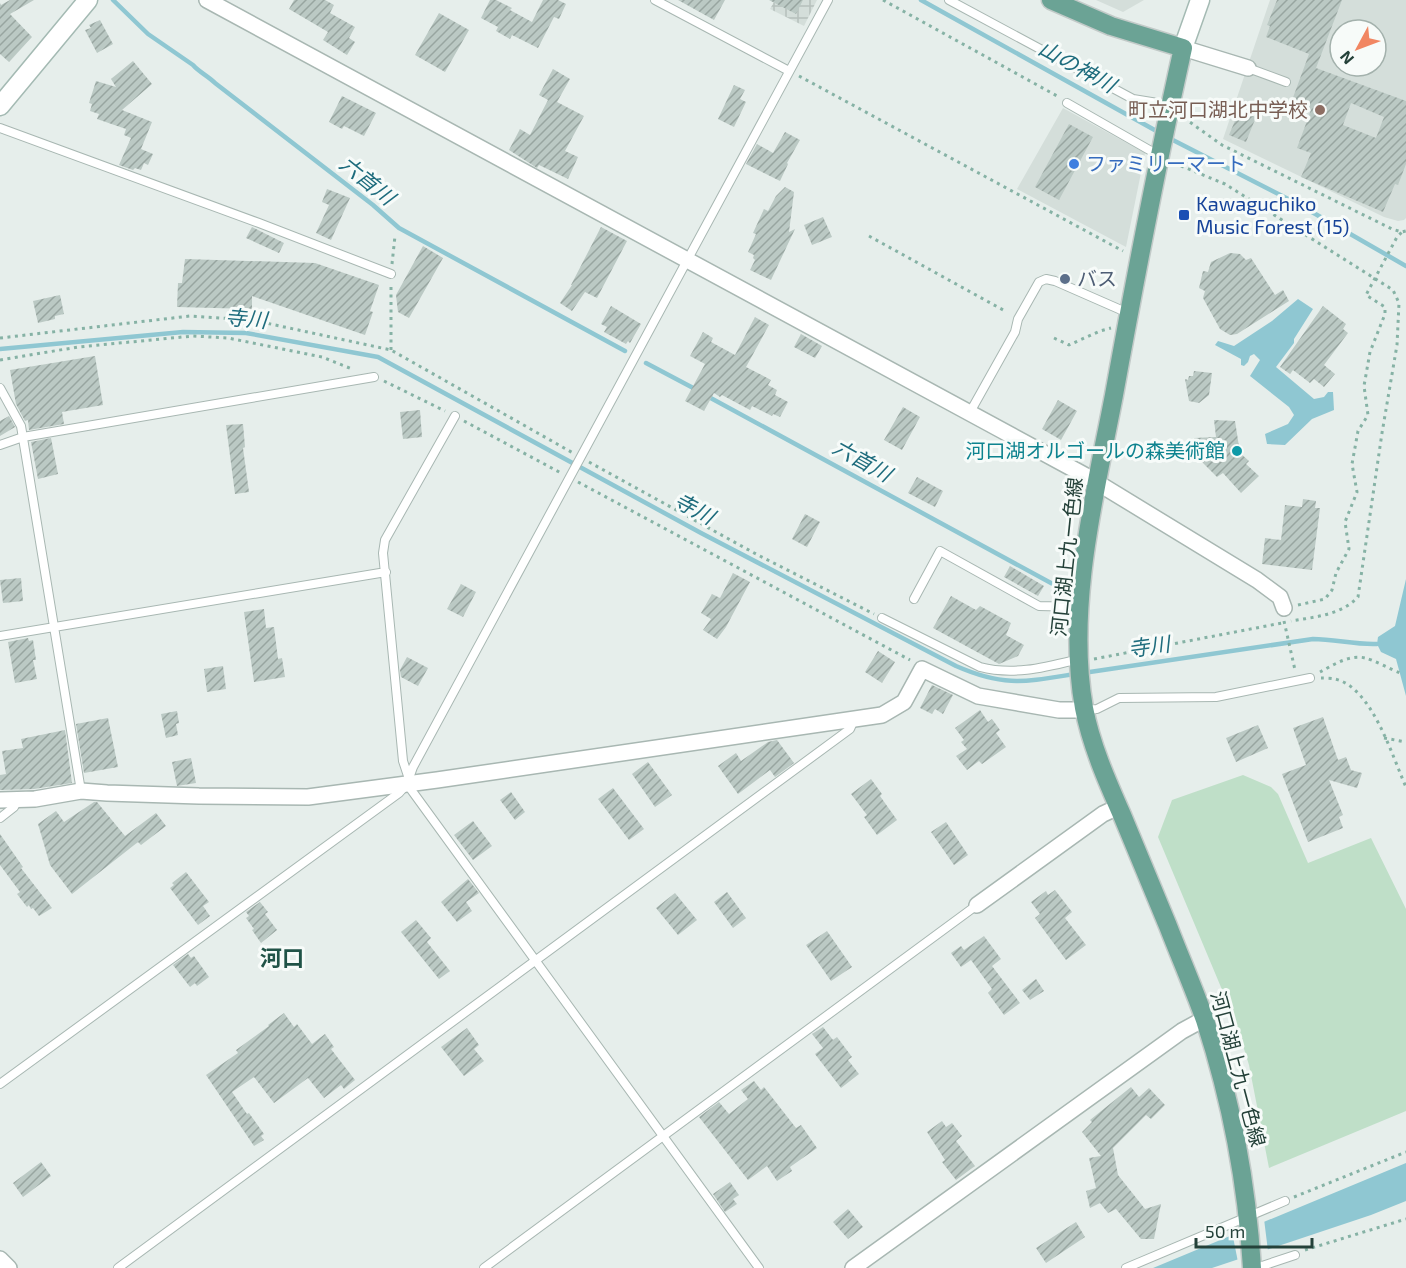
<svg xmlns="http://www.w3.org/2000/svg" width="1406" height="1268" font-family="'Exo 2','Noto Sans JP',sans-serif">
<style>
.built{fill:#d4deda;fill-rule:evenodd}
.industrial{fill:url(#industrial-grid)}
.grass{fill:#bfdfc8}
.water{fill:#8fc7d2}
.pier{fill:#e6eeeb}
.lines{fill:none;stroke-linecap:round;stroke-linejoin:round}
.stream{stroke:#8fc7d2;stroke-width:4.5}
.building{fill:url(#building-hatch);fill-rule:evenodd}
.lane-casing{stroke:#a8b7b2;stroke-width:10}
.street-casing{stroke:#a8b7b2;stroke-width:18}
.secondary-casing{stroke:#a4bab3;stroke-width:21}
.primary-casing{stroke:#c2cac8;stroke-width:21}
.path{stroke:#86b2a5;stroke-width:3;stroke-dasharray:3 4.5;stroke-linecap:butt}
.lane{stroke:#fff;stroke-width:8}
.street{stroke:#fff;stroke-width:15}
.secondary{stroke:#fff;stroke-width:18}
.primary{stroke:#6ba395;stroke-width:18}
.education-dot{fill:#8d6e63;stroke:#f7fbf9;stroke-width:2}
.shop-dot{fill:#3f7fe0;stroke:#f7fbf9;stroke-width:2}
.transit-dot{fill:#1a4fb4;stroke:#f7fbf9;stroke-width:2}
.service-dot{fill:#5c6f8a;stroke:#f7fbf9;stroke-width:2}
.culture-dot{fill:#0f9aa8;stroke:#f7fbf9;stroke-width:2}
.labels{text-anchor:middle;stroke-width:6;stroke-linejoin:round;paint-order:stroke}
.education-label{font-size:20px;fill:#785e54;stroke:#f7fbf9;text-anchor:end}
.shop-label{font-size:20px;fill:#366cbe;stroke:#f7fbf9;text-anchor:start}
.transit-label{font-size:20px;fill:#164399;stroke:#f7fbf9;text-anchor:start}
.service-label{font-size:20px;fill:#4e5e75;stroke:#f7fbf9;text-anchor:start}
.culture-label{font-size:20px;fill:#0d838f;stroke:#f7fbf9;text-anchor:end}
.street-label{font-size:20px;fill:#244139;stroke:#f7fbf9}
.water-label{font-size:21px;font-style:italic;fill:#1e6c7d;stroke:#f7fbf9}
.quarter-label{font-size:22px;font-weight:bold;fill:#205347;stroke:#f7fbf9}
</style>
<defs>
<pattern id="industrial-grid" width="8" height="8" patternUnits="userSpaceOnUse" patternTransform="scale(1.5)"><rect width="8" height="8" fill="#d4deda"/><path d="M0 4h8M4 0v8" fill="none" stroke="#b6c0bc"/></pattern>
<pattern id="building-hatch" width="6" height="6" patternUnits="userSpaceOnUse" patternTransform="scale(1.5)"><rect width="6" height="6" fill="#bbc9c4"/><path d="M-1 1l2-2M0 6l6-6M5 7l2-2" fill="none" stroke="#98a5a0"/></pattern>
</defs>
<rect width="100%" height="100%" fill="#e6eeeb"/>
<!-- built -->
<path class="built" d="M1096 0H1144L1123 12Z
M1270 0H1406V218L1404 220 1398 221 1384 217 1223 139ZM1340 30H1376V66H1340Z
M1063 108 1145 153 1126 247 1017 189Z"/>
<!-- industrial -->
<path class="industrial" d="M775 0H817L804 26 770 9Z"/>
<!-- grass -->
<path class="grass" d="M1243 775 1271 787 1278 794 1308 863 1371 838 1406 909V1111L1269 1168 1249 1065 1236 1023 1158 837 1172 800Z"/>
<!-- water -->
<path class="water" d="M1298 299 1313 309 1294 339V343L1276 367 1314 399 1324 397 1328 392H1333L1334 410 1312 419 1285 445 1267 444 1265 434 1288 424 1294 415 1289 407 1250 376 1260 360 1254 354 1250 356 1248 362 1244 366 1241 365V359L1215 345 1218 341 1234 346 1272 321Z
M1406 579V696L1396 659 1381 652 1377 644 1378 637 1395 626Z
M1406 1163V1201L1371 1215 1212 1268H1153Z"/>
<!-- pier -->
<path class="pier" d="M1264 1219 1268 1251 1238 1262 1232 1232Z"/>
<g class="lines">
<!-- stream -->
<path class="stream" d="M113 0 148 34 193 65C199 72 208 76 215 83L373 205 399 228 625 351
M921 0 1160 133
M1167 137 1298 204 1406 266
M0 349 183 332 246 333 378 357 701 533 956 666C1004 687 1024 682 1075 674
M646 363 697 390
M707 396 1062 589
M1083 673 1313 639C1335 639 1355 645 1377 644"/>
</g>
<!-- building -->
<path class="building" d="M10 0H34L10 14 32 37 9 62 0 54V3L1 5Z
M294 0H325L334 5 330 13 355 27 349 38 355 42 347 55 323 40 328 32 289 9Z
M490 0H496L512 8 510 10 532 22 543 0H558L566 4 559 19 554 17 538 48 512 35 510 39 496 31 498 27 481 18Z
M678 0H725L714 20Z
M769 0H803L796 14Z
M1277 0H1342L1316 68 1406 101V164L1398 185 1395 184 1383 212 1301 177 1311 153 1297 148 1311 110 1291 103 1309 54 1266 37 1270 26 1267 25ZM1351 103 1384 117 1376 138 1343 125Z
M439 13 469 30 445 72 415 55Z
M100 20 113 44 97 53 85 30 91 28 89 25Z
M133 61 152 84 122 110 152 122 141 149 153 154 148 165 144 163 141 170 135 168 133 170 119 165 131 138 124 135 126 129 97 119 99 114 90 111 92 104 89 103 96 81 116 87 111 79Z
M553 69 570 79 557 102 584 116 565 151 578 157 568 179 539 165 537 168 509 150 520 129 530 135 548 100 539 95Z
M734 85 745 90 740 99 746 102 734 127 718 119Z
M342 96 376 113 364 136 344 126 342 129 329 122Z
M1239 111 1256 117 1246 142 1229 135Z
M1069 124 1093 137 1059 200 1035 187Z
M785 132 800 140 787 163 788 164 780 181 746 164 757 144 773 153Z
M785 187 794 192 789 232 795 229 771 280 750 270 755 260 753 258 754 255 748 252 756 234 753 233 764 209 768 211 776 196Z
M327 189 350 198 331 240 316 233 329 205 322 202Z
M823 217 832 237 812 245 804 225Z
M252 227 284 243 279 253 246 238Z
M601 227 627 241 597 298 585 292 572 311 560 303 572 285H571Z
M423 246 443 258 409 318 398 312 396 295Z
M1230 253 1240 254 1246 260 1251 258 1275 295 1283 290 1289 301 1237 334 1230 335 1220 329 1203 298 1205 291 1199 288 1203 271 1208 272 1211 262Z
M185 259 315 263 379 285 370 311 373 312 365 335 252 296V309L177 307 178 283H182Z
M60 295 64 314 55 316V319L38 323 33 301Z
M611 306 641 324 630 343 628 341 626 344 604 332 607 327 601 324Z
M1323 306 1346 324 1343 329 1348 333 1324 365 1335 374 1324 387 1314 379 1310 383 1293 370 1290 374 1280 367Z
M755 317 769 325 746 367 771 380 768 385 777 390 775 395 788 402 780 417 773 414 772 416 752 406 750 410 722 395 720 397 714 393 704 411 685 401 705 364 690 356 703 332 713 338 711 342 735 355Z
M801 334 822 346 815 358 794 347Z
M95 356 103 405 62 412 64 424 29 430 28 420 25 421 16 404 10 370Z
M1194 371 1212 373 1209 395 1199 403 1189 401 1185 379 1188 380 1189 376H1193Z
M1058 400 1077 411 1061 440 1042 429Z
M903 407 920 417 902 450 884 440Z
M420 410 422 437 403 439 400 412Z
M9 416 15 427 0 436V421Z
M1214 420 1235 421 1240 453 1249 461 1246 464 1259 476 1241 493 1223 473 1217 477 1201 461 1198 462 1194 438 1216 437Z
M243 424 245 447 243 448 249 492 235 494 226 425Z
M51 438 58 474 38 479 31 442Z
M917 477 943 491 935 507 908 493Z
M1303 499 1316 501 1315 508H1320L1312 570 1262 564 1265 538 1281 540 1285 505 1302 507Z
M805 514 820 522 807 547 792 539Z
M1010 566 1044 586 1038 596 1004 577Z
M733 573 750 582 726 627 717 639 703 630 711 619 701 613 712 594 720 598Z
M21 578 23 601 3 603 0 580Z
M461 584 476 592 463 617 447 609Z
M951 596 976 610 980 606 1011 623 1006 635 1024 645 1018 656 999 664 933 628Z
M264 609 266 628 274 627 278 659 282 658 285 677 254 682 244 612Z
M28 638 29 641 33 640 36 660H33L37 679 15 683 8 642Z
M878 651 895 662 882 683 865 672Z
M407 657 428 668 418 686 401 677 400 670Z
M223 666 226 689 207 692 204 669Z
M932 685 953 695 943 714 935 709 932 714 920 708Z
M980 710 988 722 992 719 1000 730 996 733 1006 747 982 764 979 761 967 770 956 756 967 749 961 742 964 740 955 728Z
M177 711 179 723 176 724 178 735 166 738 161 714Z
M1323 717 1338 760 1346 757 1351 770 1362 773 1357 788 1329 780 1343 815 1339 817 1343 828 1308 842 1282 774 1306 765 1293 728Z
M108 718 118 767 84 773 76 724Z
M1258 725 1268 748 1236 762 1226 738Z
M65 730 72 783 34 789 0 790V775L6 774 2 751 23 748 21 739Z
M777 740 794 763 775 777 770 770 738 794 718 766 736 753 741 761 768 742Z
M191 758 196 783 177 786 172 762Z
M648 762 672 795 655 807 632 774Z
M871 779 882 794 880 796 897 820 877 835 864 817 867 815 851 794Z
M613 788 644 829 629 840 598 799Z
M511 792 525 812 515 820 500 800Z
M94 802H97L125 836 156 813 166 826 141 845 138 842 72 894 50 865 38 824 56 811 64 822Z
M473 821 492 846 473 860 454 835Z
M946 822 968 855 954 865 931 832Z
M0 834 23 867 21 868 52 908 39 916 33 908 31 909 29 905 27 907 17 894 20 892 0 865Z
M186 872 209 902 203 906 210 916 198 925 170 888 174 885 172 883Z
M468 879 479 893 466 902 472 911 457 922 441 902Z
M1055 890 1072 912 1065 918 1086 945 1066 960 1035 918 1040 914 1031 902 1046 891 1048 895Z
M727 892 746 918 733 928 714 902Z
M675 893 697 920 678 935 656 908Z
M260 902 268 912 265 914 277 930 261 943 252 930 254 929 246 918 249 916 246 912Z
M416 920 431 938 427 942 450 971 439 979 401 932Z
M827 931 852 967 831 981 806 945Z
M984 936 1001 959 992 966 1020 1003 1004 1015 988 993 992 989 971 960 961 967 951 953 961 946 964 950Z
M188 954 191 958 194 956 209 977 197 986 195 983 190 987 173 965Z
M1036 979 1044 991 1030 1000 1022 990Z
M284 1013 294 1027 297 1024 312 1044 325 1034 334 1047 331 1049 355 1080 344 1089 341 1085 324 1098 308 1078 274 1103 254 1077 232 1092 247 1114 249 1113 264 1134 261 1136 264 1140 254 1146 206 1075 238 1053 236 1050 269 1026 268 1025Z
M823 1027 833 1040 837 1037 852 1057 848 1060 859 1074 841 1088 815 1054 823 1048 812 1034Z
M467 1028 479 1045 474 1049 484 1061 464 1076 441 1047Z
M754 1081 761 1090 764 1087 796 1128 801 1125 817 1148 790 1167 792 1171 777 1181 767 1166 748 1180 699 1117 719 1102 729 1114 748 1099 741 1090Z
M1131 1087 1139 1097 1149 1088 1165 1105 1151 1119 1146 1115 1113 1148 1118 1175 1145 1209 1161 1204 1154 1239H1141L1116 1209 1108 1213 1100 1203 1090 1208 1086 1191 1096 1188 1089 1158 1101 1156 1082 1132 1092 1122 1090 1120Z
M942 1121 946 1127 952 1123 962 1136 956 1141 975 1166 956 1180 942 1162 945 1160 927 1132Z
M41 1162 51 1176 23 1197 13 1183Z
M730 1182 739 1195 733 1199 737 1204 725 1212 713 1194Z
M848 1209 863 1227 848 1239 833 1222Z
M1076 1222 1085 1237 1046 1263 1036 1248Z"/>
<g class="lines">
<!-- lane casing -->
<g class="lane-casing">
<path id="lane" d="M655 0 789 71
M949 0 1133 99 1170 105
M1248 68 1286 82
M1067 103 1158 155
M0 128 259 223 391 274
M0 388 21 426 81 791
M969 414 1015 332 1018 319 1039 282 1046 279 1055 281 1128 313
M0 445 23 437 374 377
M914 599 940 551 1039 606 1079 607
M882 618 980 667C1014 676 1046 667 1079 659
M0 636 386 572
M1085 710 1097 709 1119 698 1216 697 1310 678
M408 776 403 761 383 553 385 540 455 416
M407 784 759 1268
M0 818 14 807 18 800
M0 1084 399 793 407 784 413 767 828 0
M118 1268 850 729 854 720
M484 1268 977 905
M1126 1268 1285 1201
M1256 1268 1295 1255"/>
</g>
<!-- street casing -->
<g class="street-casing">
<path id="street" d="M207 0 1088 477 1257 580 1280 597 1284 608
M1183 48 1248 68
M0 800 35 799 81 791 107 793 199 796 308 797 437 780 882 715 904 702 922 669 978 696 1059 710H1085
M977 905 1103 814 1118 807
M0 1259 9 1268
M853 1268 1182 1031 1204 1019"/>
</g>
<!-- secondary casing -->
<g class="secondary-casing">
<path id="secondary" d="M1183 48 1200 0
M0 106 88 0"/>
</g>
<!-- primary casing -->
<g class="primary-casing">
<path id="primary" d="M1051 0 1111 26 1183 48C1157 163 1135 279 1114 395 1095 494 1066 607 1084 708 1091 745 1107 781 1122 815 1137 852 1153 889 1168 926 1180 957 1194 989 1205 1020 1231 1100 1247 1184 1252 1268"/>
</g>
<!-- path -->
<path class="path" d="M883 0 1059 97
M799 76 1123 251
M1184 118 1222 145 1392 229 1402 232 1406 231
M1174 163 1225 184 1393 290 1399 303 1397 345 1382 433 1358 597C1341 615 1315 617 1291 621
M869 236 1005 311
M392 264 395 236
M0 338 190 316 252 320 391 350 573 453
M1054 338 1069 345 1100 331 1111 328
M391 350V283
M0 360 78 347 193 336 228 338 322 357 352 369
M384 381 445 411
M464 421 561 473
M589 462 756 554 874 614
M578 482 910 660
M1298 605 1325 599 1332 590 1336 573 1349 549 1345 522 1357 492 1352 464 1358 431 1368 415 1364 386 1370 352 1385 314V307L1366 295 1397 237 1402 232
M1284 621 1295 670
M1094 659 1282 623
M1320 672C1333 665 1350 654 1365 658 1374 660 1390 669 1400 673
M1321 678C1325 678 1331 678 1335 679 1372 687 1392 756 1406 787
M1384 738 1406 742
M1294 1197 1406 1152
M1305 1250 1406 1219"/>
<!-- lane -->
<use href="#lane" class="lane"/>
<!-- street -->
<use href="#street" class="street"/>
<!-- secondary -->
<use href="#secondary" class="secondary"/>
<!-- primary -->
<use href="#primary" class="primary"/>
</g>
<!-- markers -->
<circle class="education-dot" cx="1320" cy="110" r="6"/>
<circle class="shop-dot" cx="1074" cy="164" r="6"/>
<rect class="transit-dot" x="1178" y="209" width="12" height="12" rx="3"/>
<circle class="service-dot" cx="1065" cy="279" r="6"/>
<circle class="culture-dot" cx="1237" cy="451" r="6"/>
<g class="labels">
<!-- education labels -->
<g class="education-label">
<text x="1308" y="117">町立河口湖北中学校</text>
</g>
<!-- shop labels -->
<g class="shop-label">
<text x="1086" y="171">ファミリーマート</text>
</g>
<!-- transit labels -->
<g class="transit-label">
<text x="1196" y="211">Kawaguchiko<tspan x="1196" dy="23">Music Forest (15)</tspan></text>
</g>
<!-- service labels -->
<g class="service-label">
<text x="1077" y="286">バス</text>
</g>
<!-- culture labels -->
<g class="culture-label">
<text x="1225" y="458">河口湖オルゴールの森美術館</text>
</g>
<!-- street labels -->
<g class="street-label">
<text transform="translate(1067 557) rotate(-84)" y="7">河口湖上九一色線</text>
<text transform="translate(1238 1069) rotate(75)" y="7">河口湖上九一色線</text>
</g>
<!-- water labels -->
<g class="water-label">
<text transform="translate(1077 67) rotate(29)" y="7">山の神川</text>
<text transform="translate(367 181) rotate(39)" y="7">六首川</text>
<text transform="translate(246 319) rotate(5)" y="7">寺川</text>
<text transform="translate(862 461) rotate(29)" y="7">六首川</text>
<text transform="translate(694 509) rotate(28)" y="7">寺川</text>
<text transform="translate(1149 647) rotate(-8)" y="7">寺川</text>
</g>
<!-- quarter labels -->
<g class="quarter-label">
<text x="282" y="966">河口</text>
</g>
</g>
<!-- north arrow -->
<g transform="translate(1358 48) rotate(229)"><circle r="28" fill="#f7fbf9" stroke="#a3b1ac" stroke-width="1.5"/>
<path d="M0-4.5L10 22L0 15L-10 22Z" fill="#f18662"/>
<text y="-9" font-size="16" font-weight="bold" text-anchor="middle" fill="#244139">N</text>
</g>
<!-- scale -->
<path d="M1196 1238v9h116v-9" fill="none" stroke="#244139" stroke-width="3"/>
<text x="1205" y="1238" font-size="18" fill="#244139" stroke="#f7fbf9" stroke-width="4.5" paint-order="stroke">50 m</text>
</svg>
